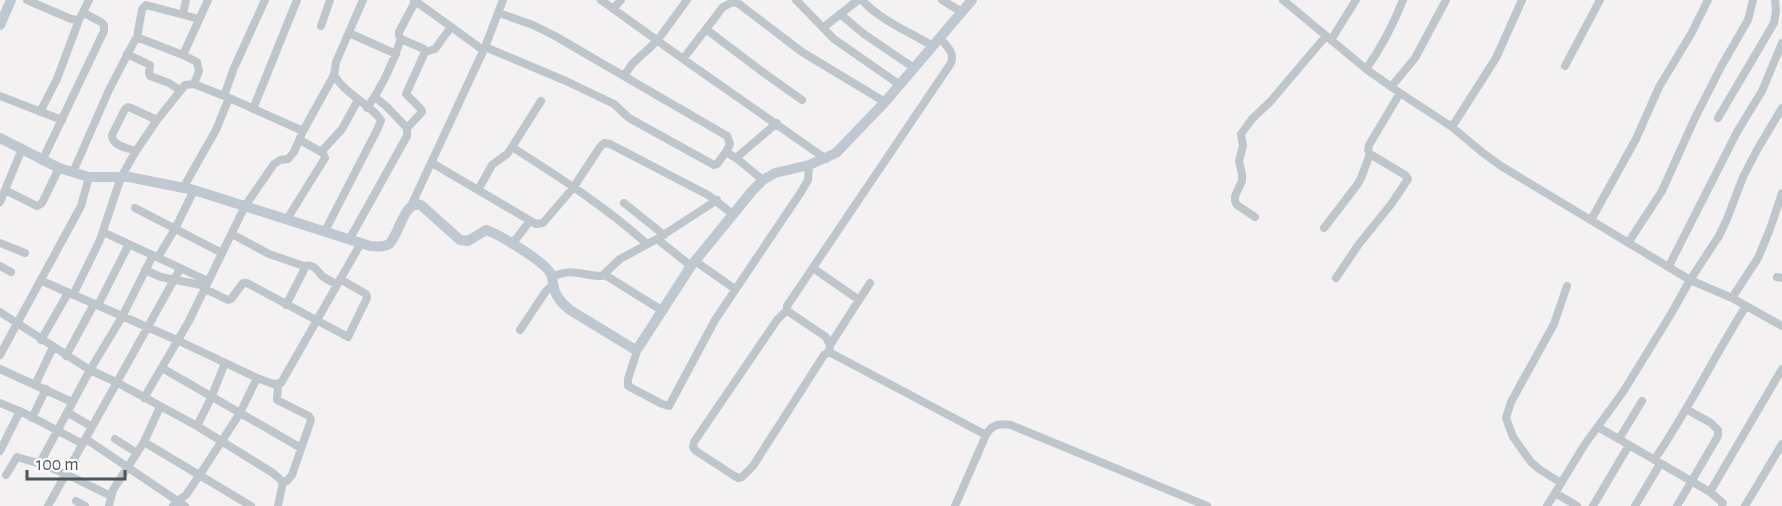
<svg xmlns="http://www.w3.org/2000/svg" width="1782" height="506" font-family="'Alegreya Sans',sans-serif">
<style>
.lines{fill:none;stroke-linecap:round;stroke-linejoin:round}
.street{stroke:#bec6cb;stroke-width:8}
.secondary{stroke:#bfc8d0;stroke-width:10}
</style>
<rect width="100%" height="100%" fill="#f3f1f1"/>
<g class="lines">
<!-- street -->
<path class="street" d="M27 0 71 19 79 20 89 0
M414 0 483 50
M601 0 683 59 826 159
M796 0 834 39 900 85
M942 0 962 12
M1283 0 1366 69 1400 93 1452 127 1483 153 1501 166 1690 280 1732 298 1782 326
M863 1C880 20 911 33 933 46
M613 9 621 0
M499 13 533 25 555 36 727 136 730 144 726 152 736 158 763 180
M183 14 186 0
M840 14 864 34 914 68
M321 26 330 0
M824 27 858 0
M707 30 764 73 802 100
M349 33 396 54
M137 38 142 9 146 5 199 19
M1331 40 1356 0
M485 47 566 81 614 104 629 118 714 165 717 164 726 152
M425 52 435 49 451 27
M127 54 150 65 149 73 150 76 169 83 180 90
M183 55 208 0
M683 59 723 7 733 2 739 4 802 52 885 102
M1565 66 1600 0
M1366 69C1382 47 1393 25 1403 0
M624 76 632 64 657 41 687 0
M1391 87 1415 58 1446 0
M0 96 62 120
M225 96 303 131
M367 108C382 87 393 63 401 39
M253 109 297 0
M40 112 57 79 79 20
M1718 118 1774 23 1776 11 1775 0
M1452 127 1496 58 1522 0
M407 128 422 112 421 109 406 94 425 52 424 49 401 39 399 36V32L416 0
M512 147C559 177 606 207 647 244
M136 151C127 148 112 146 112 135L125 109 128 107 131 108 157 120
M321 152 342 129 358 100
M736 158 777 123
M42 161 104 31V25L101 22 84 13
M432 163 536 224 543 223 573 188 600 147 604 143 610 144 708 195 734 215
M73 172 109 90 135 40 139 38 183 55 197 62 199 71 194 84
M183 188 216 130 229 98
M5 190 37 206 42 203 59 168
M478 190 492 165 507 154 512 147 541 101
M0 202 22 149
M624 203 664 235
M412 204 485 47 503 0
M135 208 222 253
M1255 217 1237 205 1235 201V196L1242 181V174L1239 161 1243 146 1241 134 1252 119 1270 102 1326 36
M287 219 325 158 323 153 300 140
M1591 220 1636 139 1659 87 1691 34 1708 0
M1324 228 1357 185 1361 178 1370 154
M325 231 378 128 381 120C370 104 346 95 334 75L336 62 363 0
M103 232 208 281
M232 234 269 254 304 266V270L286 305
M657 239 691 266
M349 240 407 136V128L386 106 375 97
M0 243 25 253
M1628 243 1662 191 1694 120 1722 65 1748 20 1753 0
M512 244 530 221
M158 257 175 229 194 190
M695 261 735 289
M0 266 11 272
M304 266C314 264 316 269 322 276 326 279 332 282 337 284
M1669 266 1737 132 1762 91 1782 43
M813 268 859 300
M145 270 161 277 206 286
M605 275 663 311
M552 277C573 267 582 276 602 276L620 259 657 239 717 200
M1777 277 1782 278
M1336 278 1359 244 1392 203 1408 179 1405 175 1370 154 1368 150 1369 145 1400 93
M42 281 179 341 257 378
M205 289 228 300 231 299 243 283H247L348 337 367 298 366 294 340 279
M73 295 100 240 121 177 136 151 157 120 185 85 194 84 224 96 234 68 265 0
M1732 298 1758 258 1770 229 1782 193
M98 305 129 244
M787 310 777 320 694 442 693 447 696 451 733 475 738 478 742 477 753 466 824 355 829 352 986 435
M0 312 90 370 118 383 197 426 273 473 283 482 278 506
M520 330 546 291 553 285
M41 340 68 293
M830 345 870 283
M638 348 628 379V386L662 404 669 406 715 320 801 192 808 180 809 165
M829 352 830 345 826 337 789 312 787 310V306L951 63C955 52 946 46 940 38
M0 355 81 206 89 177
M66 356 94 304
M162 368 301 448
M0 369 72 402
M35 385 53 347
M278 385 277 400 309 416 311 420 292 475 287 481 283 482
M144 398 189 321 245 206 274 164 280 160 288 159 294 152 303 131 334 75
M0 403 26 414 83 444
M67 412 92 427
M32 418 46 389
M197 426 211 398 225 363
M1598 427 1710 492 1723 503 1722 506
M86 439 185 506
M115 439 137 453
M1619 439 1642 401
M144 442 251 506
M0 451 20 411
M1654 460C1688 411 1714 356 1746 306
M6 475 17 457 41 464
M1561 483 1539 469 1531 462 1513 437 1506 418 1511 402 1554 324 1567 286
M1710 492 1782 369
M1555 493 1577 506
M111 496 66 474 41 464V461L90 370 122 317 153 255
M76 501 85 506
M48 506 180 269
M109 506 113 490 144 442 160 407
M173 506 177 501 186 495 199 476 240 413 257 378 273 384 281 383 361 243
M955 506 986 435C992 424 1000 423 1011 425L1207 506
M1547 506 1585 444 1623 392 1671 314 1690 280 1719 236 1727 219 1743 177 1757 150 1782 108
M1593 506 1629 445
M1635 506 1660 464
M1677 506 1718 436V430L1711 423 1686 409
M1745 506 1782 444"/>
<!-- secondary -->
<path class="secondary" d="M0 25 11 0
M0 138 59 168 89 177H129L194 190 370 246C375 246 384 248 389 244 399 236 404 199 421 205L460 240 468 241 486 230C499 234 545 262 551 274 553 278 552 279 553 283 554 295 561 303 570 310L634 349 638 348 691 266 752 191 763 180 775 173 809 165 836 153 885 102 972 0"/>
</g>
<!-- scale -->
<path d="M27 470v9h98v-9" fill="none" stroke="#4b555c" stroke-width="3"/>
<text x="36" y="470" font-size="18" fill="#4b555c" stroke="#ffffff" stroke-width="4.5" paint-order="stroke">100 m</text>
</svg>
